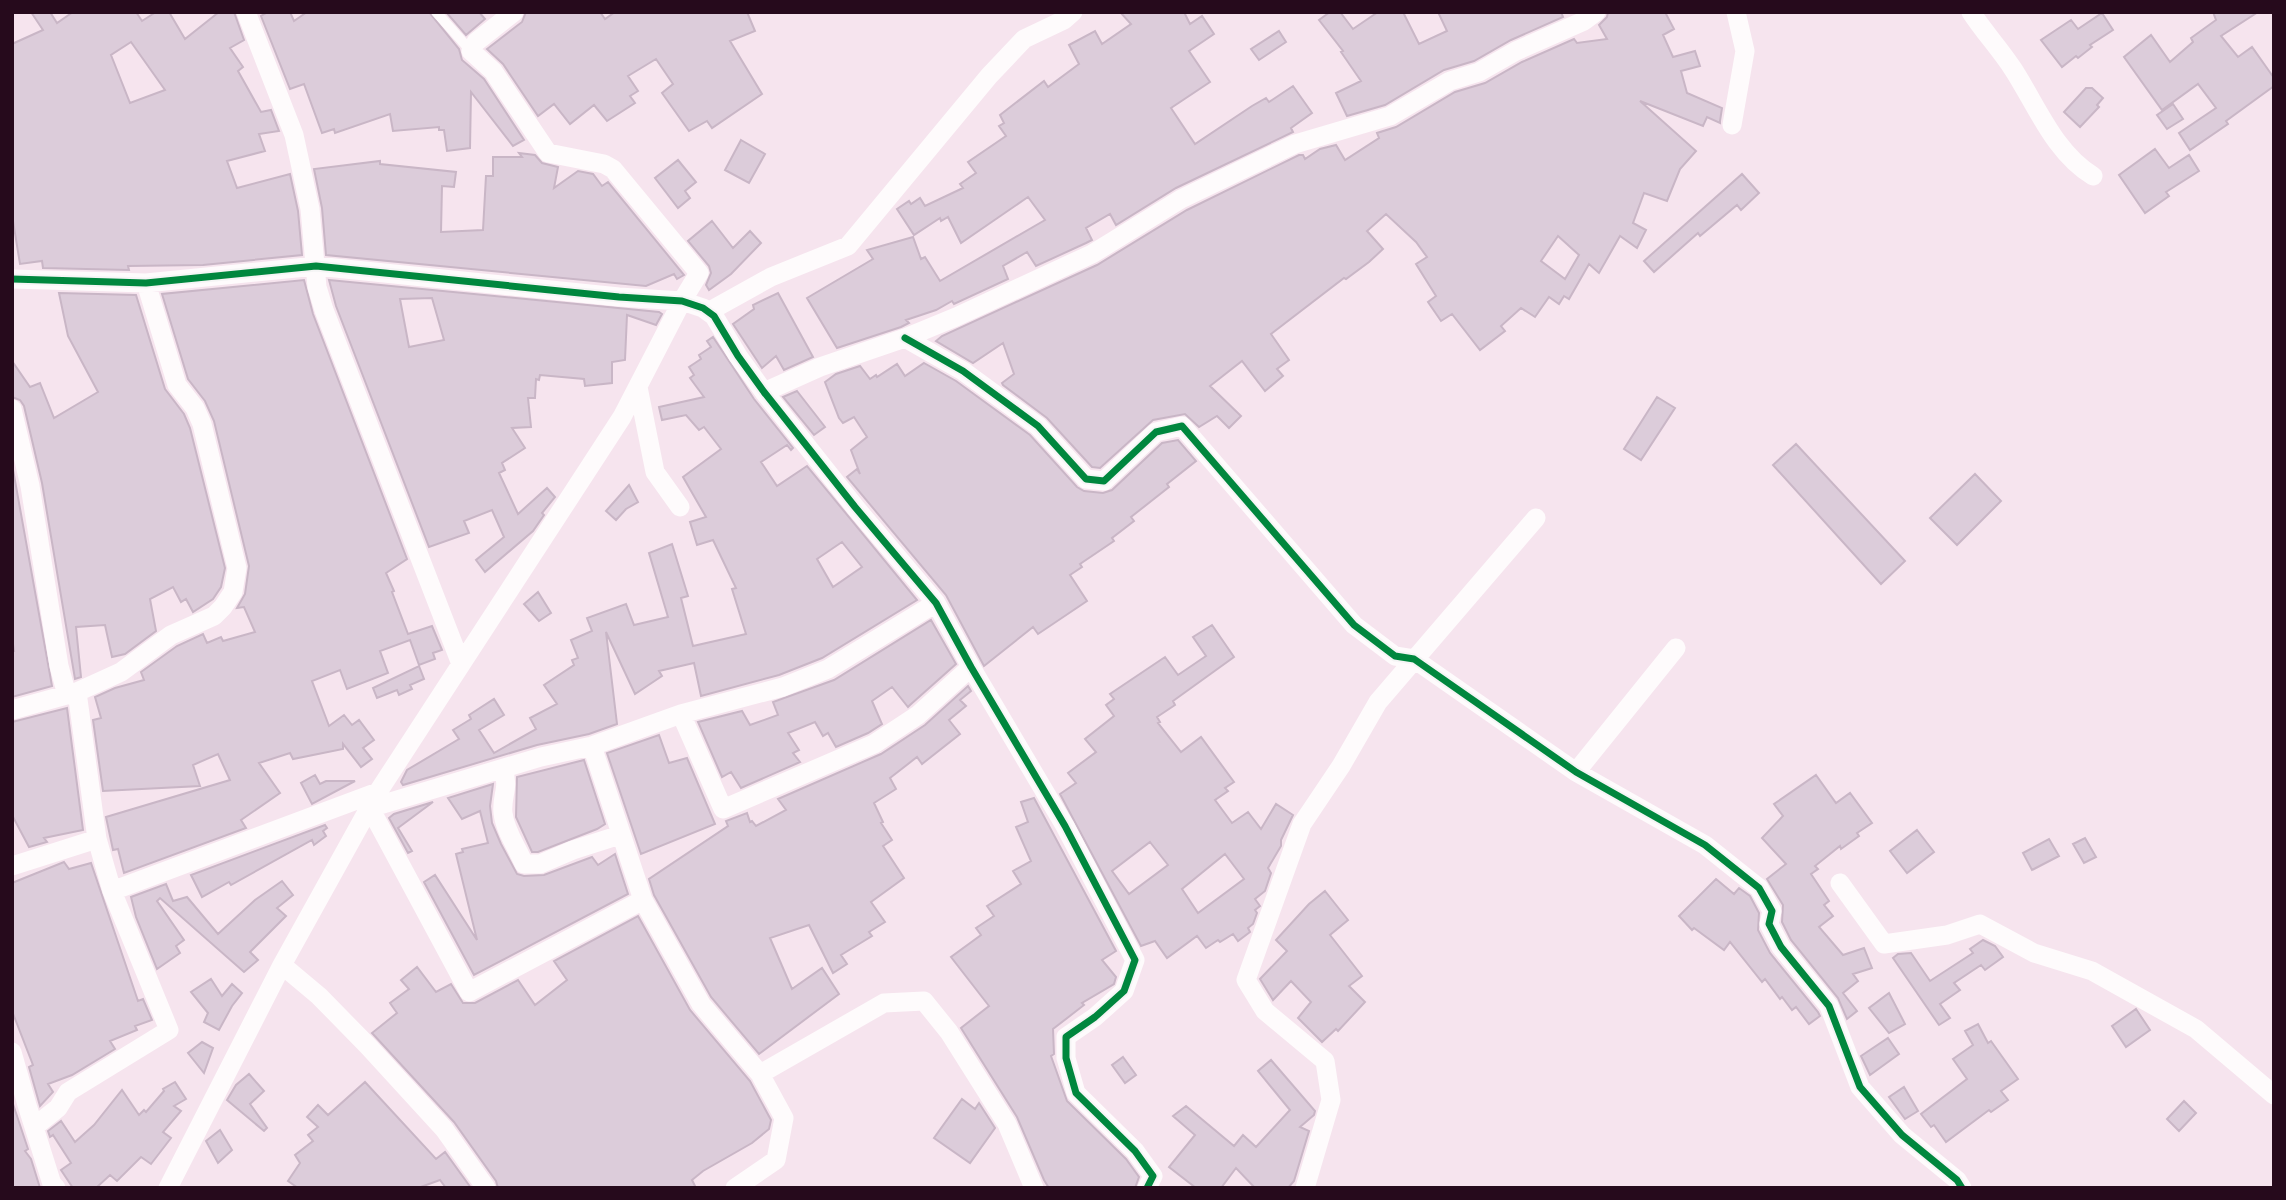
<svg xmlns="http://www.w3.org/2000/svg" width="2286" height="1200" font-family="'Roboto Condensed',sans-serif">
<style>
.building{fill:#dcccda;stroke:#c9b6c6;stroke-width:2;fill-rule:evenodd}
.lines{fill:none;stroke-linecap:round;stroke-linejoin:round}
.lane{stroke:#fefbfc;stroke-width:10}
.street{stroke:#fefbfc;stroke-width:19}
.cycleway-casing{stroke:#f5f5f5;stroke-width:11}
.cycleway{stroke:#00873e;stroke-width:7}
</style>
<rect width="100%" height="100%" fill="#f6e4ee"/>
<!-- building -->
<path class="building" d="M31 12H50L57 23 73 12H136L142 21 156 12H169L185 39 219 12H234L244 40 230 48 243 67 238 71 261 112 271 110 279 131 259 134 265 151 227 161 237 188 290 174 298 211 302 255 203 265 128 266 129 270 43 268 42 261 20 264 12 215V44L43 30ZM131 42 165 90 130 103 111 55Z
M268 12H290L294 21 307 12H429L459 49 462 60 484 79 524 140 513 146 471 92 470 148 447 151 444 130H439V127L393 131 390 114 335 133 334 129 322 133 304 84 290 89 261 16Z
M446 12H479L485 19 466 35Z
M526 12H600L605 19 615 12H747L755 31 730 41 762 94 712 128 707 121 689 131 662 93 673 84 656 59 628 76 638 91 630 96 635 103 607 121 594 105 570 124 554 104 538 116 503 64 487 49 522 22Z
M1120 12H1184L1190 24 1202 16 1214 34 1189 51 1210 82 1171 108 1195 144 1252 106 1266 98 1269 102 1293 86 1312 113 1291 128 1293 132 1176 188 1116 225 1110 214 1086 228 1092 240 1086 243 1036 266 1027 252 1003 266 1008 279 954 304 952 301 936 310 906 320 909 323 901 327 837 348 807 298 873 259 867 250 913 237 921 259 925 257 940 281 1045 220 1028 197 961 243 948 217 941 221 940 218 914 235 897 209 909 201 911 204 920 198 925 206 963 188 960 184 976 173 968 162 1006 136 999 126 1004 123 1000 115 1044 81 1048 87 1079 64 1069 45 1095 31 1102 44 1131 24Z
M1330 12H1340L1353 29 1378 12H1403L1419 44 1447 31 1438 12H1561L1563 17 1511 40 1474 61 1444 70 1385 105 1347 116 1336 93 1361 81 1341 52 1343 51 1319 20Z
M1608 12H1665L1674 29 1663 35 1673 57 1695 51 1700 66 1681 71 1687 93 1722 108 1720 121V123L1707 117 1703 126 1640 101 1696 151 1680 169 1667 201 1644 193 1633 223 1646 230 1637 248 1620 236 1599 273 1589 264 1569 299 1564 296 1559 304 1549 297 1535 317 1521 308 1501 326 1505 331 1480 350 1452 314 1441 321 1428 302 1436 296 1416 264 1427 257 1416 242 1386 214 1367 231 1383 249 1369 262 1346 279 1344 278 1271 334 1289 360 1277 369 1283 376 1265 391 1242 361 1210 386 1241 416 1229 428 1217 416 1199 427 1185 414 1153 420 1100 468 1092 467 1047 418 1003 385 1002 383 1014 374 1003 343 973 363 936 341 942 336 1097 265 1187 210 1299 155H1303L1305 159 1320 149 1336 145 1345 160 1379 138 1377 133 1396 127 1455 92 1485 83 1522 62 1574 39 1577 43 1607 39 1599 25 1607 17ZM1558 236 1579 255 1565 279 1541 261Z
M2213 12H2258L2221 36 2238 57 2252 47 2274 78V86L2226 121 2228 124 2190 150 2179 133 2216 108 2198 84 2162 110 2124 57 2151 35 2170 62 2193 42 2191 38 2216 20Z
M2102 13 2113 30 2090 45 2092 47 2078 58 2076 56 2062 67 2041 40 2071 20 2078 29Z
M1279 31 1286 42 1259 60 1251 49Z
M2086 88H2092L2103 98 2097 105 2099 107 2080 127 2064 112Z
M2173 104 2183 119 2167 129 2157 115Z
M741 140 765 154 749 183 725 170Z
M2155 149 2169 168 2189 155 2199 171 2166 192 2169 196 2145 213 2119 175Z
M519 153 535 155 542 163 558 167 554 188 578 171 593 174 602 186 608 182 684 275 677 279 674 274 646 286 326 255 322 208 314 169 380 161V164L456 172 454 187 442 186 441 232 483 230 486 176H493V157H522Z
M678 160 696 182 685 191 690 198 678 208 655 178Z
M1742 174 1759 193 1741 210 1737 205 1700 236 1698 233 1654 272 1644 261Z
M712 221 733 248 750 231 761 243 731 274 709 290 706 285 711 273 709 266 688 241Z
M304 280 313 314 407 559 386 573 394 591 392 592 408 634 432 626 442 650 433 653 435 659 419 665 410 640 380 651 388 673 347 689 340 670 312 681 329 726 344 715 352 725 359 720 374 740 363 748 372 759 361 767 343 744V749L293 759 290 753 259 763 280 793 241 820 246 828 124 873 118 849 113 850 106 817 230 780 218 754 193 765 200 786 103 791 93 720 101 718 95 697 115 688 144 680 141 672 177 646 203 634 207 643 221 637 223 641 255 632 244 607 237 608 245 594 249 566 214 421 205 401 188 379 162 294Z
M329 280 659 312 662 314 656 325 627 315 625 360 612 362V383L585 386 584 379 540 375 539 380 536 379 535 398H528L531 427 512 428 525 448 502 463 505 470 499 473 518 514 547 488 555 497 542 513 544 515 533 531 485 572 476 560 504 537 492 510 464 521 469 533 429 547 336 306ZM432 298 444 340 409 347 400 299Z
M59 293 136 295 165 389 184 414 190 428 225 568 221 587 213 599 193 612 186 599 181 602 173 587 150 599 156 631 125 654 112 657 105 625 76 627 81 677 75 679 42 483 24 406 20 400 12 397V361L30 387 40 383 54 418 98 392 68 336Z
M778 293 813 357 784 370 776 356 762 368 733 324 754 309 753 305Z
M713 337 754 399 793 448 791 450 787 445 761 462 777 486 807 466 917 600 822 658 779 675 701 696 694 663 659 671 662 676 635 694 606 632 617 724 589 734 537 745 403 785 401 782 407 770 459 739 453 730 471 719 469 715 494 699 504 715 479 730 494 753 536 729 530 718 557 704 544 685 574 665 572 660 578 658 571 640 592 631 587 618 626 604 634 625 668 617 649 553 672 544 688 596 681 598 693 646 746 634 732 589 736 588 713 540 697 545 690 522 706 517 683 477 721 449 704 427 699 430 686 415 662 420 659 407 704 397 690 378 694 375 689 367 701 359 699 355 711 347 707 341ZM842 542 862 567 833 587 817 559Z
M924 363 956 381 1030 435 1077 487 1084 491 1103 493 1112 490 1162 443 1178 440 1196 461 1167 484 1169 487 1131 517 1134 521 1112 538 1114 541 1080 564 1082 567 1070 575 1087 601 1038 634 1033 627 984 666 946 595 847 477 857 469 860 474 851 450 867 437 854 417 843 423 839 418 825 382 836 374 860 366 870 379 876 375 877 377 897 364 905 376Z
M797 391 825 427 814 435 783 397Z
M1657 397 1675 408 1641 460 1624 449Z
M1796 444 1905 561 1881 584 1773 465Z
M12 464 52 686 12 697V651H14L12 637Z
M1975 474 2001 501 1957 545 1930 518Z
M629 485 638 502 626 509 616 520 606 511Z
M538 592 551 613 539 621 524 604Z
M931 620 956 664 910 705 908 707 892 687 872 701 882 724 868 733 836 747 828 733 823 736 815 722 788 733 799 750 793 753 800 762 741 788 731 772 722 777 698 722 742 711 750 725 778 715 773 702 834 680Z
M1212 625 1234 657 1173 701 1175 705 1157 717 1160 722 1158 723 1181 752 1201 737 1234 782 1225 788 1228 791 1215 800 1232 823 1248 812 1261 829 1276 804 1293 815 1281 840V846L1268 868 1271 873 1265 891 1255 899 1260 906 1255 910 1257 913 1253 924 1248 928 1250 932 1238 941 1233 934 1220 942 1218 940 1206 948 1197 936 1167 958 1155 941 1141 946 1060 794 1076 783 1068 773 1096 752 1085 739 1114 716 1106 705 1114 699 1110 694 1165 657 1178 675 1206 656 1193 637ZM1150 842 1168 865 1129 894 1112 871ZM1225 854 1244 879 1198 913 1182 889Z
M419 666 424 679 410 685 412 689 399 695 397 690 377 698 373 688Z
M968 686 971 691 960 700 966 706 949 720 960 734 922 764 917 757 890 778 896 789 874 803 883 822 881 823 892 840 883 846 904 878 871 902 885 922 869 932 872 936 841 955 847 964 833 973 809 925 770 938 792 989 822 968 839 994 759 1054 711 997 654 895 649 879 728 826 726 821 747 813 750 822 752 821 756 826 786 810 778 799 881 754 925 725Z
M67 708 83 830 44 838 47 842 29 847 12 815V722Z
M659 735 669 763 687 758 715 824 641 854 607 753Z
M584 760 605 824 597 829 538 852H532L516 817 517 777Z
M315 775 320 784 326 781H355L312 804 301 783Z
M1816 775 1836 803 1850 793 1872 823 1857 833 1859 836 1841 849 1840 846 1815 866 1818 869 1811 874 1829 901 1824 905 1833 916 1819 927 1843 955 1864 948 1872 968 1853 974 1858 981 1843 993 1857 1011 1847 1019 1838 998 1791 940 1782 922 1783 905 1767 879 1786 864 1762 838 1783 816 1774 804Z
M493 784 490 806 492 823 501 844 517 874 524 876 544 875 592 857 598 865 615 854 628 894 474 975 424 882 435 875 477 940 456 854 463 852 462 849 488 843 480 811 462 819 448 798Z
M1034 798 1116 951 1102 960 1116 977 1114 984 1082 1003 1084 1005 1053 1029 1054 1054 1051 1056 1067 1101 1126 1159 1139 1177 1135 1188H1049L1044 1180 1017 1117 961 1028 989 1006 951 957 981 935 976 928 994 916 987 906 1021 884 1013 871 1031 861 1016 827 1028 822 1021 802Z
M433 802 398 828 412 851 408 853 389 818 394 814Z
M325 825 327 828 323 831 326 836 314 845 312 840 231 885 229 882 202 897 191 875Z
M1917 830 1934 852 1907 873 1890 851Z
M2085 838 2096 857 2084 863 2073 844Z
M2049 839 2059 856 2032 870 2023 853Z
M64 862 69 869 91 863 138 1001 143 999 152 1020 135 1026 137 1030 110 1041 115 1049 72 1075 48 1084 53 1092 40 1106 29 1067 33 1065 12 1011V883Z
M1716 879 1734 894 1739 888 1750 896 1759 913 1758 930 1770 953 1818 1012 1820 1016 1809 1024 1796 1007 1792 1010 1782 997 1780 999 1765 979 1762 982 1730 942 1724 950 1694 928 1692 930 1679 916Z
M282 881 293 895 277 908 286 916 250 952 258 960 244 972 160 898 157 901 184 940 176 946 180 953 157 969 136 917 131 897 166 884 173 901 187 897 218 934 255 900Z
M1325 891 1348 920 1330 935 1362 976 1349 986 1365 1002 1338 1031 1336 1029 1322 1042 1298 1018 1311 1002 1291 981 1273 1000 1260 979 1287 951 1276 940 1309 904Z
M638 916 690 1010 750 1081 771 1120 769 1129 752 1143 703 1171 692 1180 696 1188H498L496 1181 454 1122 372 1033 397 1013 390 1003 409 989 401 980 417 967 436 992 451 984 463 1003H475L518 980 535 1005 567 980 554 961Z
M1983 940 1995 946 2003 957 1985 970 1981 965 1954 983 1960 990 1940 1004 1950 1018 1939 1025 1893 958 1898 954 1911 953 1930 981 1973 953 1970 949Z
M211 979 222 996 232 984 242 993 232 1006 219 1030 204 1022 208 1013 191 992Z
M1889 993 1905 1024 1889 1033 1869 1008Z
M2136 1009 2150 1030 2126 1047 2112 1026Z
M1978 1024 1988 1043 1991 1041 2018 1079 2001 1091 2008 1100 1991 1112 1989 1110 1946 1142 1934 1125 1931 1127 1921 1114 1967 1079 1953 1059 1973 1045 1965 1031Z
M1888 1038 1899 1054 1870 1075 1861 1056Z
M202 1042 213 1048 204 1073 188 1053Z
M1123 1057 1136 1075 1125 1083 1112 1065Z
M1271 1060 1315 1111 1314 1115 1300 1127 1309 1131 1294 1181 1288 1188H1255L1236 1168 1221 1188H1196L1169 1167 1195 1135 1173 1116 1186 1106 1234 1146 1243 1135 1256 1147 1290 1110 1258 1071Z
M249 1074 264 1091 250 1104 267 1128 264 1131 227 1100 236 1085Z
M175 1082 186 1099 174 1106 181 1111 163 1132 171 1138 151 1164 141 1157 117 1181 110 1175 96 1188H73L61 1170 71 1163 53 1135 50 1137 48 1131 61 1121 75 1142 94 1125 122 1090 139 1115 144 1110 146 1112 164 1091 163 1089Z
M365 1082 436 1159 445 1152 471 1188H446L440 1180 418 1188H298L288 1181 300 1163 295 1155 313 1141 308 1135 318 1127 307 1117 318 1105 328 1115Z
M1904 1087 1918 1111 1905 1119 1889 1097Z
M962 1099 975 1109 979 1103 995 1128 970 1163 934 1138Z
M12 1101 28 1149 25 1151 31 1159 40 1188H12Z
M2184 1101 2196 1113 2179 1131 2167 1119Z
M220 1130 232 1150 218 1163 206 1141Z"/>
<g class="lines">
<!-- lane -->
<path class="lane" d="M436 12 471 51"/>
<!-- street -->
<path class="street" d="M246 12 294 135 310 209 317 287 324 310 461 664
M1971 12C1984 32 2000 49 2013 69 2037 106 2054 152 2093 176
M1732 125 1745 51 1736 12
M12 279 146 283 316 266 619 297 682 301 703 308 714 316 738 356 764 392 855 507 936 603 971 667 1065 826 1135 960 1124 991 1095 1017 1066 1037V1058L1076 1093 1135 1151 1153 1176 1147 1188
M708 312 771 277 848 246 989 76 1024 39 1064 20 1073 12
M905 338 963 371 1038 426 1086 479 1104 481 1156 432 1182 426 1354 625 1395 656 1414 659 1576 772 1705 845 1759 888 1772 911 1769 924 1781 947 1829 1006 1860 1087 1902 1135 1957 1180 1962 1188
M638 387 655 472 680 507
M764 392 820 367 905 338 956 317 1092 254 1181 199 1295 144 1390 116 1450 81 1479 72 1516 51 1584 21 1596 12
M12 409 30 486 59 666 67 695
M12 710 77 692 121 672 171 635 214 616 223 607 233 592 237 568 202 424 195 408 177 385 146 283
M681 714 723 809 874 744 918 715 971 667
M592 746 643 900 701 1004 760 1074 784 1118 776 1160 735 1188
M503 770C510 788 501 796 503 813 505 831 517 847 524 864H540L573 850 620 835
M1576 772 1676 648
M12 866 97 839 77 692
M1840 883 1884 944 1947 935 1980 924 2034 953 2092 971 2196 1029 2274 1095
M112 891 378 792
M643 900 469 992 370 808 541 757 592 746 681 714 783 687 828 669 936 603
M282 965 319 996 368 1046 444 1129 486 1188
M12 1052 27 1105 52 1184 56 1188
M760 1074 884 1003 924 1001 949 1032 1007 1124 1034 1188
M34 1127 58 1108 68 1092 169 1030 112 891 97 839
M168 1188 282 965 378 792 622 417 682 301 699 273 613 169 604 164 548 153 493 71 471 51 476 42 514 12
M1305 1188 1331 1100 1325 1061 1265 1011 1246 980 1302 824 1341 766 1378 702 1536 518"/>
<!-- cycleway casing -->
<g class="cycleway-casing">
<path id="cycleway" d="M12 279 146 283 316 266 619 297 682 301 703 308 714 316 738 356 764 392 855 507 936 603 971 667 1065 826 1135 960 1124 991 1095 1017 1066 1037V1058L1076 1093 1135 1151 1153 1176 1147 1188
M905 338 963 371 1038 426 1086 479 1104 481 1156 432 1182 426 1354 625 1395 656 1414 659 1576 772 1705 845 1759 888 1772 911 1769 924 1781 947 1829 1006 1860 1087 1902 1135 1957 1180 1962 1188"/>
</g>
<!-- cycleway -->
<use href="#cycleway" class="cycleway"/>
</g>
<!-- border -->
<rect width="2286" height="1200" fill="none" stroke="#260a1c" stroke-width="28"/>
</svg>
